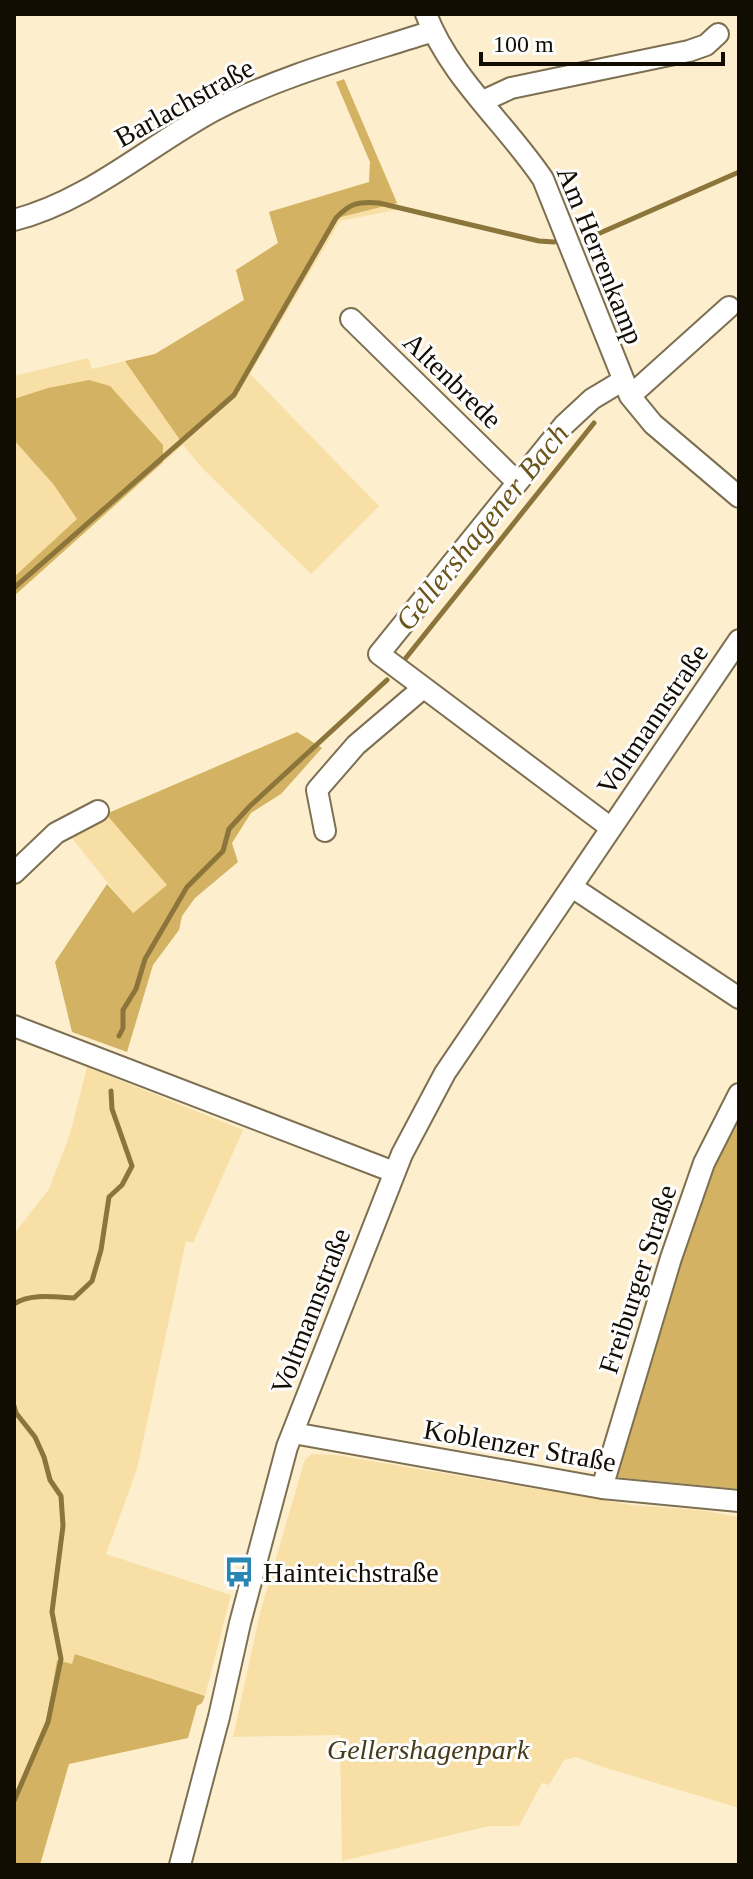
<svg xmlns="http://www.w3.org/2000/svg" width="753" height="1879" font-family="Georgia,serif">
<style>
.green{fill:#f8dfa5}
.forest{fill:#d3b363}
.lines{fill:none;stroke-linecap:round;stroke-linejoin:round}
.stream{stroke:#8c753a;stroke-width:5}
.minor-casing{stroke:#7d7052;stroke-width:24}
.minor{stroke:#fff;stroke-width:20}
.labels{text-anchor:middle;stroke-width:6;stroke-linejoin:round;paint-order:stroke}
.street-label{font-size:28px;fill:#120d03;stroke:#fdfdfd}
.poi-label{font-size:28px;fill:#120d03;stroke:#fdfdfd;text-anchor:start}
.park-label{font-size:28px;font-style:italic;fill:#493b19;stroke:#fdfdfd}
.water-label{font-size:30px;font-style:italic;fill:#6b5418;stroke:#fdfdfd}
</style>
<rect width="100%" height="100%" fill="#fdefcd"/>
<!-- green -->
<path class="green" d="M344 79 400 209 340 221 250 374 379 506 311 574 202 468 183 445 14 596V376L88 358 92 369 155 354 244 300 236 270 278 243 269 212 369 182 370 162 336 82Z
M110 817 168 885 132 913 71 837Z
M87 1067 243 1130 193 1243 186 1241 137 1469 106 1554 231 1595 205 1696 76 1654 72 1665 57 1660 46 1722 14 1796V1234L49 1189 70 1134Z
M312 1454 336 1455 632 1505 700 1510 739 1517V1808L603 1767 576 1757 564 1760 549 1785 542 1783 519 1826H489L342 1861 340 1735 233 1737 260 1613 305 1459Z"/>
<!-- forest -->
<path class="forest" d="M344 79 397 203 337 218 233 394 180 440 125 361 155 354 244 300 236 270 278 243 269 212 369 182 370 162 336 82Z
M89 380 110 386 163 445V462L14 596V577L77 519 54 485 14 440V399L48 388Z
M297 732 322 748 281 794 251 813 232 843 238 862 195 898 182 916 179 930 153 965 127 1052 72 1032 55 962 107 884 133 913 167 885 106 814Z
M739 1114V1489L614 1477C650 1354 682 1229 739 1114Z
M75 1654 205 1696 202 1703 197 1706 188 1738 69 1764 40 1865H14V1796L46 1722 57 1660 72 1664Z"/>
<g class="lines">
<!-- stream -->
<path class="stream" d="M584 240 739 172
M14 588 234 395 336 218C350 203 359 201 379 203L539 241 554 242
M405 659 594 423
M119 1036 123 1028V1010L136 989 145 959 187 887 223 851 229 829 250 806 387 680
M14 1304C30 1293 55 1297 74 1298L92 1281 101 1250 109 1197 122 1185 132 1166 112 1109 111 1091
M14 1406 16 1413 35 1437 44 1457 50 1480 61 1496 63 1526 52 1612 61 1659 48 1722 14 1801"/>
<!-- minor casing -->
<g class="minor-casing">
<path id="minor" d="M426 14C450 77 506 124 543 179L630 396 653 424 739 497
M483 101 511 88 689 51 706 45 718 34
M14 220C88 201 147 147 213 111 281 75 359 55 433 31
M351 319 516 481
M630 396 729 307
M611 828 379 654 564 425 592 399 622 381
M325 831 317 790 356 745 423 688
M14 873 56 833 98 811
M572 887 739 998
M14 1026 394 1172
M293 1433 602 1488 739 1501
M602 1488 671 1258 704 1163 739 1094
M180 1865 219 1717 240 1623 287 1447 402 1154 445 1073 739 640"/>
</g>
<!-- minor -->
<use href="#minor" class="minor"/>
</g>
<!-- icons -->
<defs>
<g id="bus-bare" transform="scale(2.4)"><path d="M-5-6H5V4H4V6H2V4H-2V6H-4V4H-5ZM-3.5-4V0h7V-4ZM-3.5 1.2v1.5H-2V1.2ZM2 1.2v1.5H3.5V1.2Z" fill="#2986b3" stroke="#fdfdfd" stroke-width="2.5" paint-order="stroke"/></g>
</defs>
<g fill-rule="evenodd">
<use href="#bus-bare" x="239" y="1572"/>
</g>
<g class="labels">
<!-- street labels -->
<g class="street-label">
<text transform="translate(184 102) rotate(-29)" y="10">Barlachstraße</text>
<text transform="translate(601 255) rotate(68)" y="10">Am Herrenkamp</text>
<text transform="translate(453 380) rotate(44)" y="10">Altenbrede</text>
<text transform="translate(652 719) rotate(-56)" y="10">Voltmannstraße</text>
<text transform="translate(637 1279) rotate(-72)" y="10">Freiburger Straße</text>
<text transform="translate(310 1311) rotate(-69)" y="10">Voltmannstraße</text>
<text transform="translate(520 1445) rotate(10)" y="10">Koblenzer Straße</text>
</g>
<!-- poi labels -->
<g class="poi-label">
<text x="263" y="1582">Hainteichstraße</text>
</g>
<!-- park labels -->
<g class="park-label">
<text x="428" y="1759">Gellershagenpark</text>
</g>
<!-- water labels -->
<g class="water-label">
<text transform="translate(482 527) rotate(-51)" y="10">Gellershagener Bach</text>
</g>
</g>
<!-- border -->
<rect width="753" height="1879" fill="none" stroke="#120d03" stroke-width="32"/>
<!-- scale -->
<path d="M481 52v12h242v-12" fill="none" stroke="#120d03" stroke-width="4"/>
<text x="493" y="52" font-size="24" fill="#120d03" stroke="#fdfdfd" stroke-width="6" paint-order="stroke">100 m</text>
</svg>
